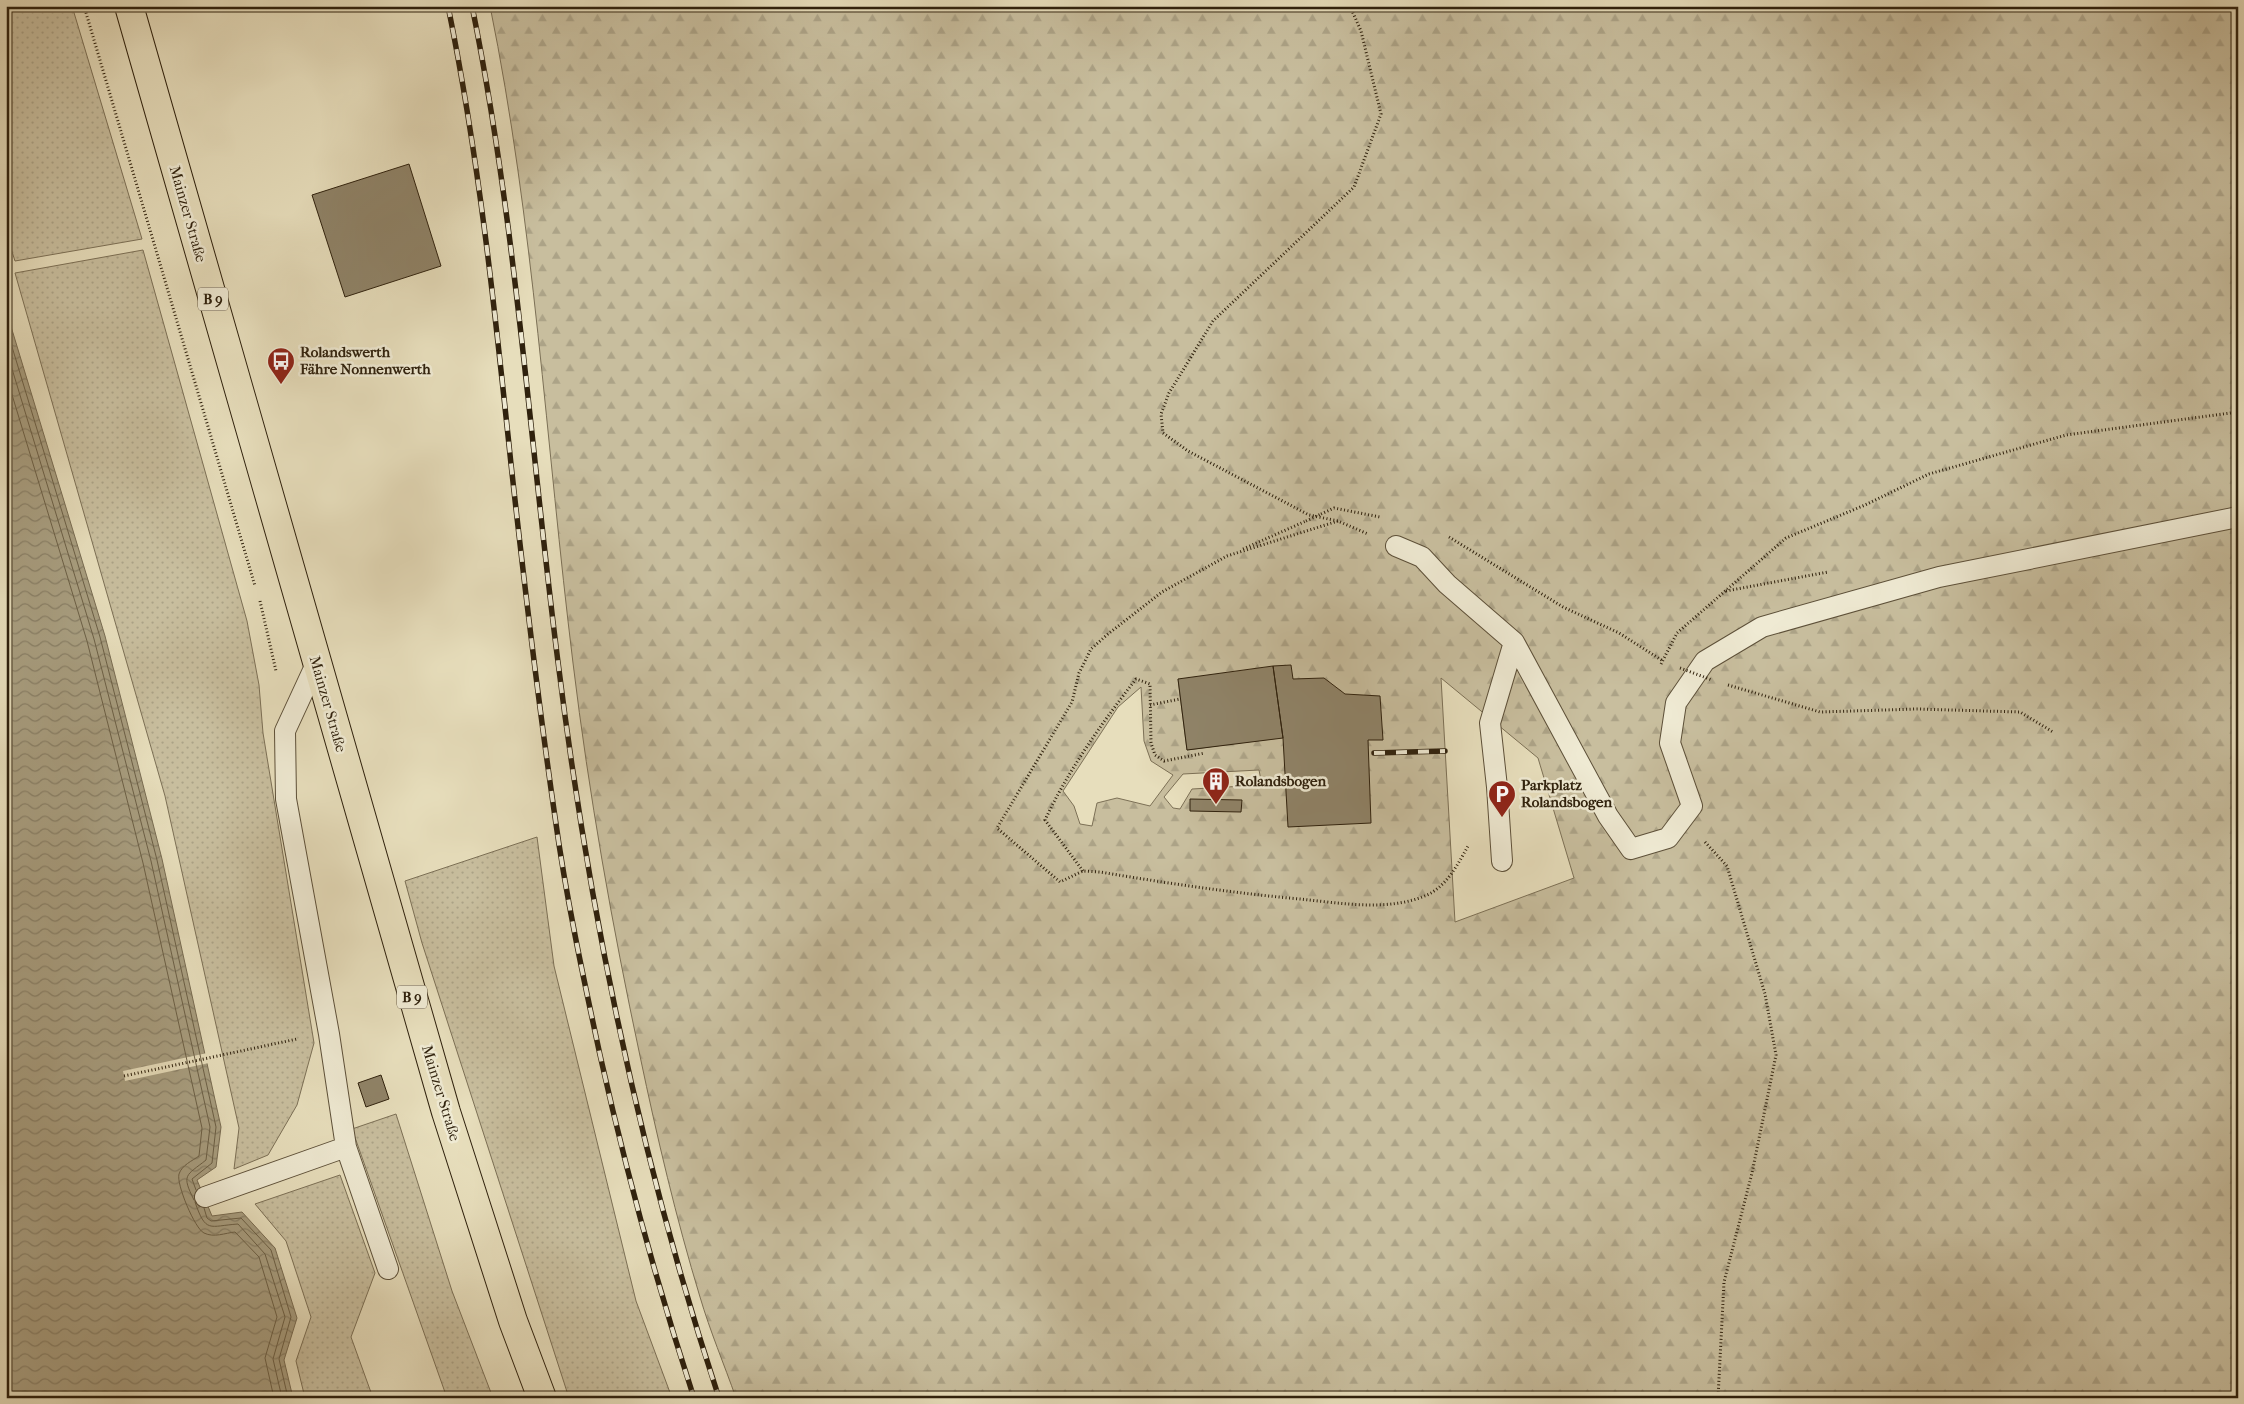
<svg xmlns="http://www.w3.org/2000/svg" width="2244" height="1404" font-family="'IM FELL French Canon',serif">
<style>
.grass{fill:url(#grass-dots);stroke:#7c7056}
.forest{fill:url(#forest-firs);stroke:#7c7056;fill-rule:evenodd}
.water{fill:url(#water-waves);stroke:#786c52}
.pier{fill:#e7debc}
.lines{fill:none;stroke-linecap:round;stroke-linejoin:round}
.shore{stroke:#6c6046;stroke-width:1}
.building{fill:#8f8368;stroke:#2f210d}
.service-casing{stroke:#5d5039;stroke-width:22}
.primary-casing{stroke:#2f210d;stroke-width:30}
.path{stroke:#2f210d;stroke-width:3;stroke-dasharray:1 2.5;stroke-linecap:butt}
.service{stroke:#efead3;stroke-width:20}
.primary{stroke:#e7debc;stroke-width:28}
.rail-casing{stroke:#2f210d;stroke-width:5.5}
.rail{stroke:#efead3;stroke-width:4;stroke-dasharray:11;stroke-linecap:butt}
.path-bridge{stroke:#2f210d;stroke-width:3;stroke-dasharray:1 2.5;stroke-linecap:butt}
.labels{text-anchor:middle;stroke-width:5;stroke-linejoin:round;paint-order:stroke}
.shield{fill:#efead3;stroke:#695d48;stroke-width:1}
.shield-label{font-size:14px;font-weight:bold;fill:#2f210d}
.street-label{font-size:15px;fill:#2f210d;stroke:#efead3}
.poi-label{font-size:15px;font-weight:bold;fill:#2f210d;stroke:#efead3;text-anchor:start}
</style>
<defs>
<pattern id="grass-dots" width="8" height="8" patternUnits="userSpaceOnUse" patternTransform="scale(1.25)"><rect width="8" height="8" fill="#c8be9e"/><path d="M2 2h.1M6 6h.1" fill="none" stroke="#aca387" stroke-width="1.8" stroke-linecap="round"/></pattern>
<pattern id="forest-firs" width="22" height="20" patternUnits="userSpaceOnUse" patternTransform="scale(1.25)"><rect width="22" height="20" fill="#c8be9e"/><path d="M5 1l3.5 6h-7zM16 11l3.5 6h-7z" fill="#aca387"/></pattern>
<pattern id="water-waves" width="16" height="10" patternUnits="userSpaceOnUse" patternTransform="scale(1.25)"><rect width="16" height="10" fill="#a89e80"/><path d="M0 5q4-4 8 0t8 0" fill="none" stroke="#898067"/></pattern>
</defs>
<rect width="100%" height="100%" fill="#e7debc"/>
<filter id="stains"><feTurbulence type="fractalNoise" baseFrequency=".004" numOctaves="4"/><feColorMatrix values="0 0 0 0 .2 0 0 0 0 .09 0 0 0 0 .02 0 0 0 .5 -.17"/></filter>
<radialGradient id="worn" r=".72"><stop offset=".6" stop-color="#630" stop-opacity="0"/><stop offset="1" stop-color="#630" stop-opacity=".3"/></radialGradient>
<!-- grass -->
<path class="grass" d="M6 6H72L142 239 15 261 6 233Z
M143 250 247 621 259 685 263 733 314 1043 297 1105 268 1155 234 1169 239 1128 165 796 15 273Z
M537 837 554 966 636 1301 672 1398H569L422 943 405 881Z
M396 1114 452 1291 493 1398H447L352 1129Z
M340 1175 375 1273 351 1337 373 1398H305L296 1361 311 1317 286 1241 255 1204Z"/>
<!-- forest -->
<path class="forest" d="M490 6H2238V1398H736C724 1364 710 1331 700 1297 676 1218 657 1137 640 1056 612 925 589 795 573 663 546 444 534 222 490 6ZM1441 678 1538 758 1574 878 1455 922ZM1178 679 1282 737 1187 750ZM1141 687 1144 741 1151 761 1173 775 1150 806 1117 798 1097 803 1092 826 1080 824 1074 806 1063 791 1118 707ZM1259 770 1262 785 1192 789 1180 809 1173 808 1164 797 1183 774Z"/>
<!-- water -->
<path class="water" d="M6 310 105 636 162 859 221 1127 216 1167 197 1180 212 1216 242 1212 275 1248 297 1318 284 1360 293 1398H6Z"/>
<!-- pier -->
<path class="pier" d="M207 1053 209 1063 125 1081 123 1071Z"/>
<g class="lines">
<!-- shore -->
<path class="shore" d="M6 327 100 637 157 860 216 1127 212 1163 192 1179 196 1190
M6 349 94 639 151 861 210 1127 206 1160C186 1176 181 1174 194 1200
M6 375 87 641 143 863 202 1128 199 1156C192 1161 182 1165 179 1174 176 1184 195 1229 204 1233 214 1238 225 1233 235 1232L259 1257 277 1317 265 1358 274 1398
M195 1202C206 1234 209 1226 238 1224L265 1254 285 1317 273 1359 282 1398
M204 1208 207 1218 211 1221 241 1218 271 1250 291 1317 279 1359 288 1398"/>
</g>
<!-- building -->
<path class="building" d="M409 164 441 266 345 297 312 195Z
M1291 665 1293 679 1324 678 1345 694 1380 696 1383 740H1368L1371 823 1288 827 1283 738 1273 666Z
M1273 666 1283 738 1187 750 1178 679Z
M1190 799 1242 800 1241 812 1190 811Z
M381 1075 389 1099 366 1107 358 1083Z"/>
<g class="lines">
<!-- service casing -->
<g class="service-casing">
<path id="service" d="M1396 546 1422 557 1447 584 1514 642 1608 816 1631 849 1668 838 1692 806 1670 743 1676 703 1705 661 1762 627 1939 577 2238 517
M316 664 285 731 286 799 329 1034 346 1147 388 1269
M1502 861 1497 787 1490 723 1514 642
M205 1197 346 1147"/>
</g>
<!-- primary casing -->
<g class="primary-casing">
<path id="primary" d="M129 6 446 1112 513 1321 542 1398"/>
</g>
<!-- path -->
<path class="path" d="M84 6 255 586
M1350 6 1361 31 1381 114 1354 187 1213 321 1169 393 1161 414 1163 433 1188 451 1309 515 1338 521 1368 534
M1321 514 1334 508 1380 517
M1338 521 1227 556 1162 592 1108 634 1091 649 1079 673 1072 702 997 828 1060 882 1083 871 1100 872C1166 883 1232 893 1300 899 1340 903 1389 912 1427 895 1447 886 1458 864 1468 846
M1449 537 1563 607 1619 633 1663 661
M1243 549 1306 521
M1726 591 1828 572
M260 601 276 671
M1661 664 1677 633 1786 538 1865 505 1929 474 2066 435 2238 412
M1728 685 1820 712 1917 709 2020 712 2053 732
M1150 705 1180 699
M1705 842 1727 866 1765 994 1776 1055 1752 1173 1724 1282 1718 1398
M1083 871 1045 820C1069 769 1102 723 1136 679L1150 684 1151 743 1155 755 1164 761 1205 753
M124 1076 297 1039"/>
<!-- service -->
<use href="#service" class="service"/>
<!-- primary -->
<use href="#primary" class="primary"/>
<!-- rail casing -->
<g class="rail-casing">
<path id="rail" d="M448 6C479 158 495 311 511 464 524 582 538 700 555 817 566 897 583 976 600 1055 626 1171 657 1285 694 1398
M472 6C516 222 530 444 558 662 589 912 640 1159 719 1398
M1374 753 1445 751"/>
</g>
<!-- rail -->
<use href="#rail" class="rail"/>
<!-- path-bridge -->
<path class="path-bridge" d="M1306 521 1321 514
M1680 668 1712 680"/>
</g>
<!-- icons -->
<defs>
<g id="bus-pin" transform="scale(1.4375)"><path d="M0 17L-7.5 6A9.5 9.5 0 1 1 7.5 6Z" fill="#8f2418" stroke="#efead3"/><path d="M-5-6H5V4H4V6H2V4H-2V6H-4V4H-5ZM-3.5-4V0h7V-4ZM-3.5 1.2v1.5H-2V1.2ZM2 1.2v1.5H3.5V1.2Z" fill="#fff"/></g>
<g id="building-pin" transform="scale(1.4375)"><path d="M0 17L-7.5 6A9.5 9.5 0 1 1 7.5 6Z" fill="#8f2418" stroke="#efead3"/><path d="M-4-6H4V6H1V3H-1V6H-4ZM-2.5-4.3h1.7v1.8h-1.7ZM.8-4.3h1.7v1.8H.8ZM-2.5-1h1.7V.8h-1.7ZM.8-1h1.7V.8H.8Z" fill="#fff"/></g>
<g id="parking-pin" transform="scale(1.4375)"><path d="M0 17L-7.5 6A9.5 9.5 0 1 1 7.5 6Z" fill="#8f2418" stroke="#efead3"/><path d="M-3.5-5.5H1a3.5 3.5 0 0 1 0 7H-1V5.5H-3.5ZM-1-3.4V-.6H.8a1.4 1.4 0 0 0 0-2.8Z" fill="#fff"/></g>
</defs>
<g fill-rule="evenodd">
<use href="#bus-pin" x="281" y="361"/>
<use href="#building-pin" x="1216" y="781"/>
<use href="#parking-pin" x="1502" y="794"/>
</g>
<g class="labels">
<!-- shield labels -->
<g class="shield">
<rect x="198" y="287.5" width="30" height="23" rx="4"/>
<rect x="397" y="985.5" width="30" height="23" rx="4"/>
</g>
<g class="shield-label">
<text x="213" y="304">B 9</text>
<text x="412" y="1002">B 9</text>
</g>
<!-- street labels -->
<g class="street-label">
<text transform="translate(188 214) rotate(74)" y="5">Mainzer Straße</text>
<text transform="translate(328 704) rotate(74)" y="5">Mainzer Straße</text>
<text transform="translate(441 1093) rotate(73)" y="5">Mainzer Straße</text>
</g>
<!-- poi labels -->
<g class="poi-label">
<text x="300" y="357">Rolandswerth<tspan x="300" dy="17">Fähre Nonnenwerth</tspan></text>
<text x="1235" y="786">Rolandsbogen</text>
<text x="1521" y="790">Parkplatz<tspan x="1521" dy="17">Rolandsbogen</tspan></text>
</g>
</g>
<!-- margin -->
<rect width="2244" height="1404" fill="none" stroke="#e7debc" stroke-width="25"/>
<rect x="8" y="8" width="2229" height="1389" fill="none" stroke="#2f210d" stroke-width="2.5"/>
<rect x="12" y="12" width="2219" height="1379" fill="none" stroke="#2f210d"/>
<rect width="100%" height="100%" filter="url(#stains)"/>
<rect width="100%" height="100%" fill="url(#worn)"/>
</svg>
